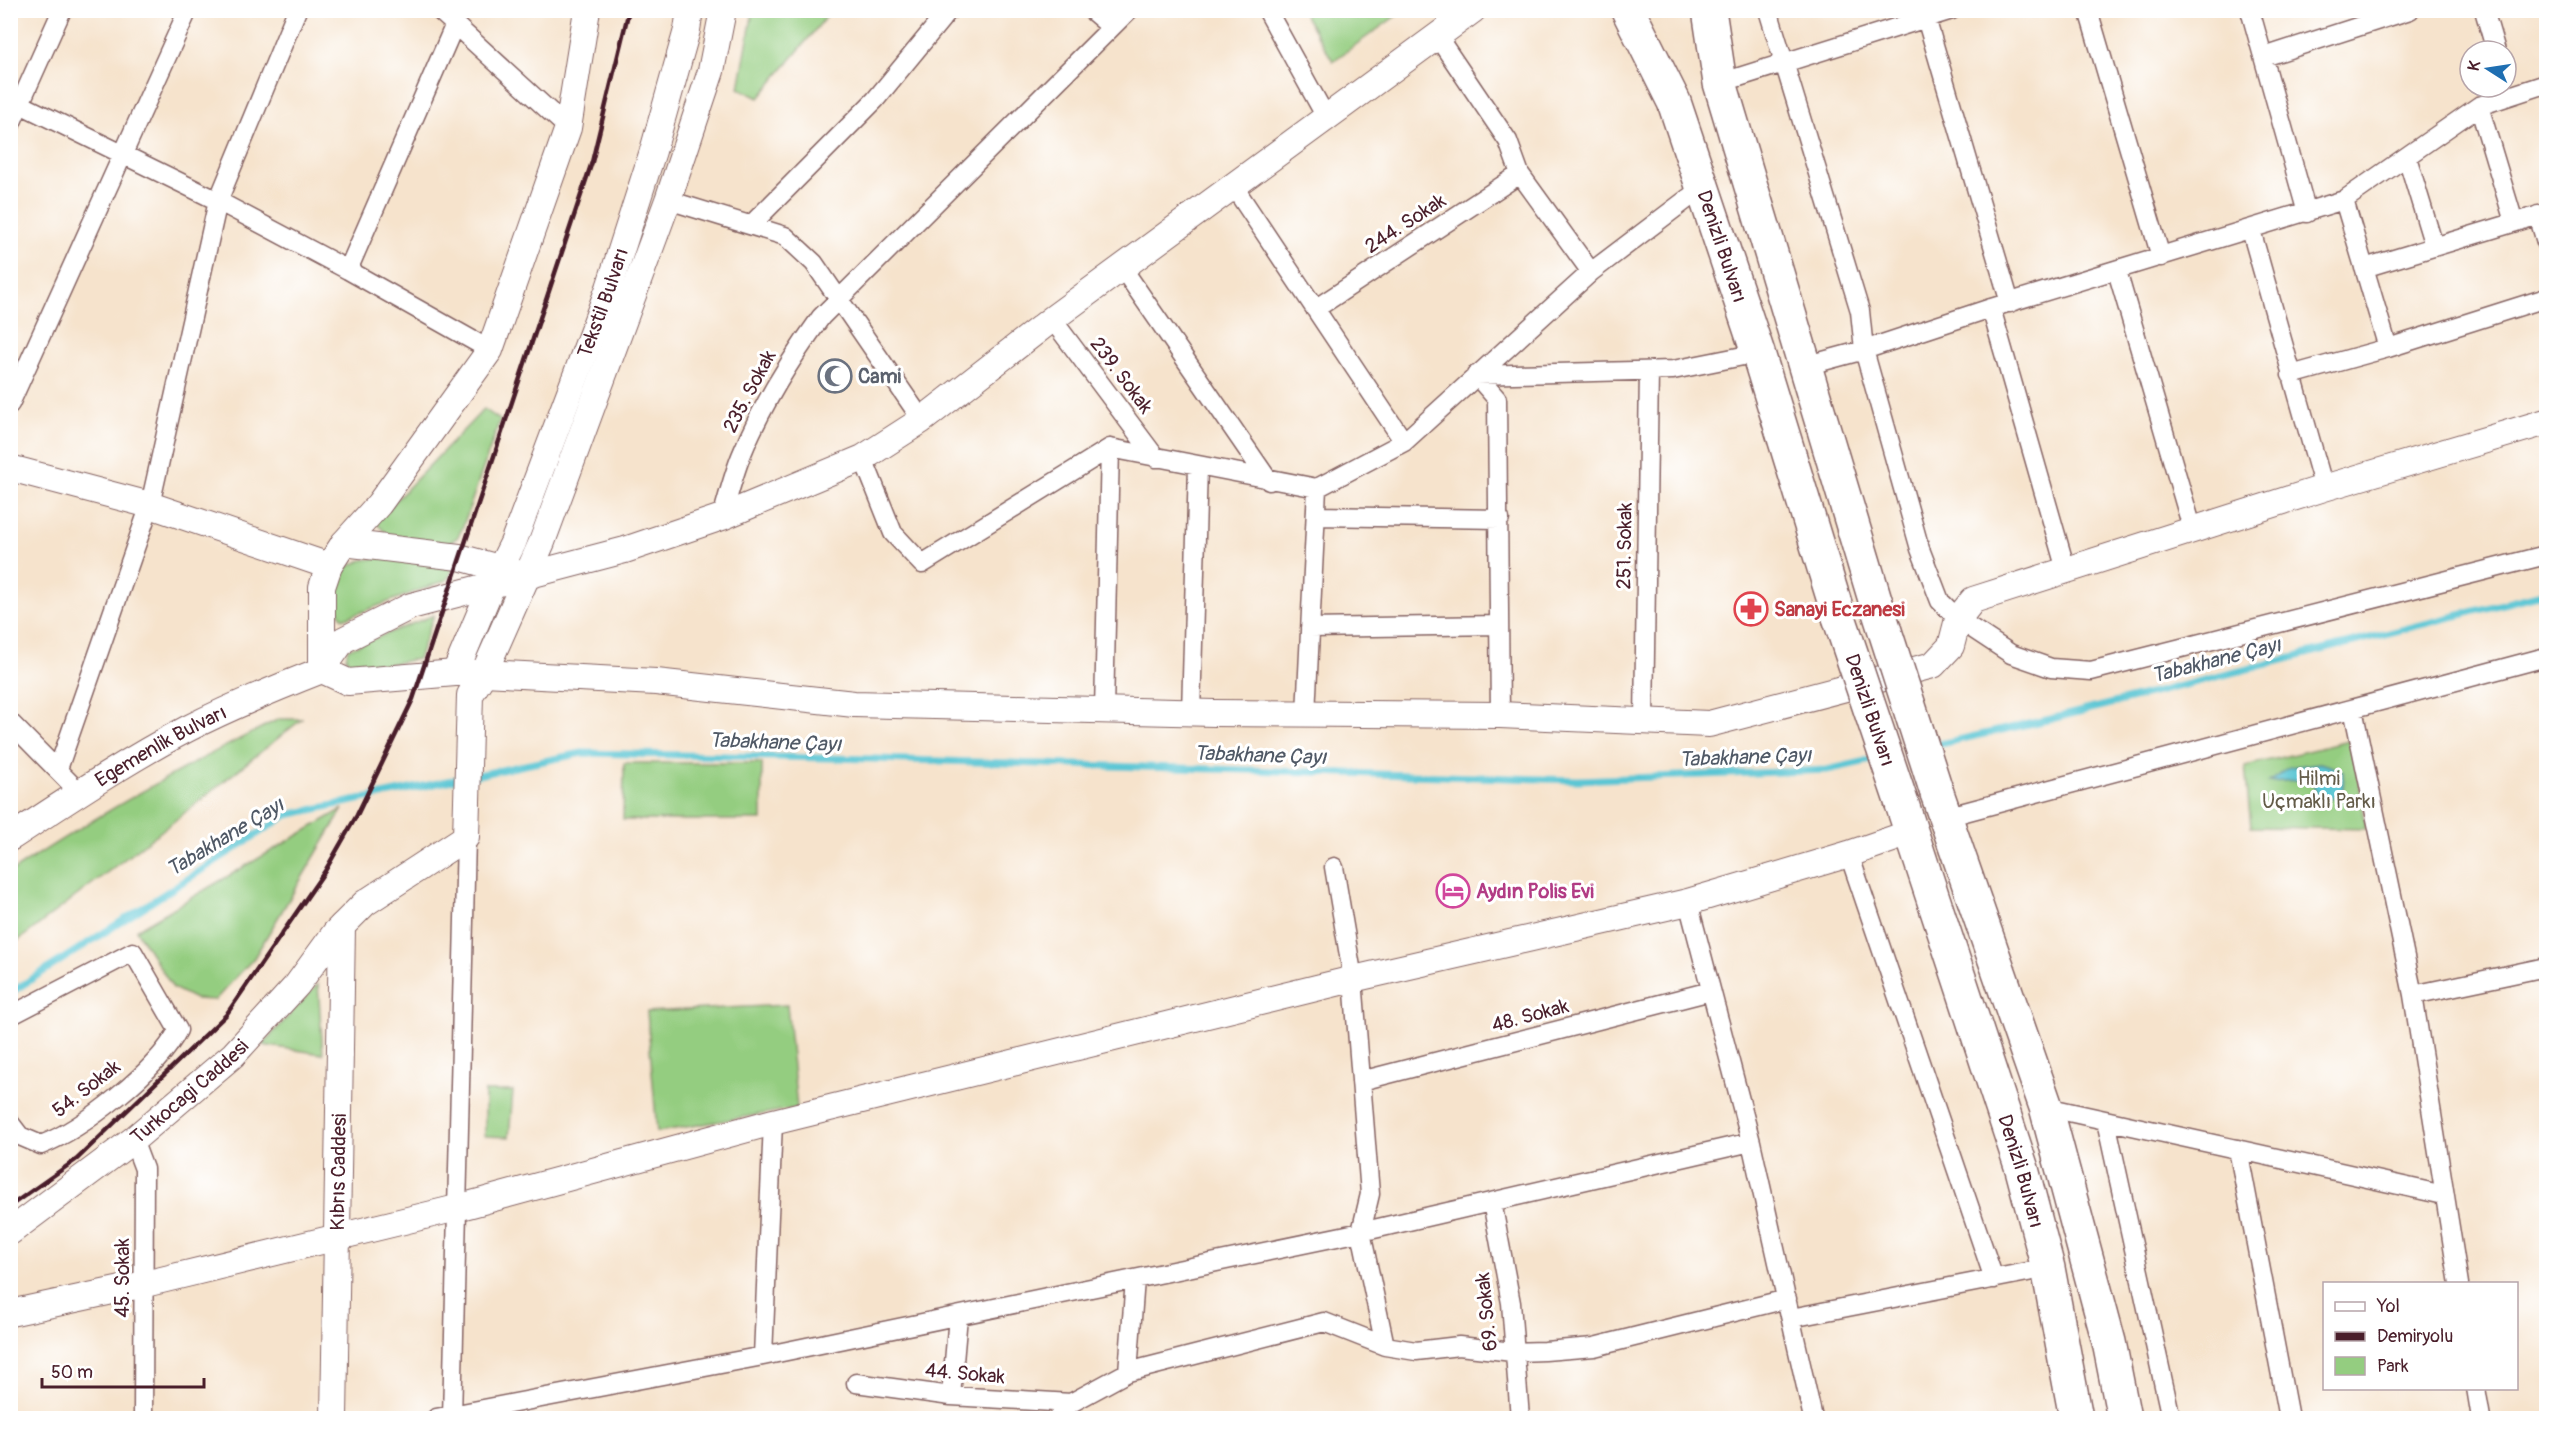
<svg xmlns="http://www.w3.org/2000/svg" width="2557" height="1429" font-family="Pangolin,sans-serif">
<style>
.green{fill:#94cd80;stroke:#6f7656;stroke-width:1.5}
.water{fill:#5bc6d4;stroke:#527280;stroke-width:1.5}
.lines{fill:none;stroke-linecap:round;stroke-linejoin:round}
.stream{stroke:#5bc6d4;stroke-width:7}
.street-casing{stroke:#866463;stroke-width:21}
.secondary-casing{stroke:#866463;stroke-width:28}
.highway-casing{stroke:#866463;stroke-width:36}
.street{stroke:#fff;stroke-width:18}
.secondary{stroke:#fff;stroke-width:26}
.highway{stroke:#fff;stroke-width:33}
.rail{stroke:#4a1f2b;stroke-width:4.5}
.highway-bridge-casing{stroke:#866463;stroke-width:36;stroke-linecap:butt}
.highway-bridge{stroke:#fff;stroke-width:33}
.labels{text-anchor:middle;stroke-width:6;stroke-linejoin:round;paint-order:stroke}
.street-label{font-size:20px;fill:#4a1f2b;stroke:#fff}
.worship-label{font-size:20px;font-weight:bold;fill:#5b616d;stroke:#fff;text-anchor:start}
.health-label{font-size:20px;font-weight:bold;fill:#be3a42;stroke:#fff;text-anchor:start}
.park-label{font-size:20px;fill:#645c49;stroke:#fff}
.hotel-label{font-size:20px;font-weight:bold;fill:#b23c85;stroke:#fff;text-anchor:start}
.water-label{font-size:21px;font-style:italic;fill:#505966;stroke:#fff}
</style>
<rect width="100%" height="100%" fill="#fff"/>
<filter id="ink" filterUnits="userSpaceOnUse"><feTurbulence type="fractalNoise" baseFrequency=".0167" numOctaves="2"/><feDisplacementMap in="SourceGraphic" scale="12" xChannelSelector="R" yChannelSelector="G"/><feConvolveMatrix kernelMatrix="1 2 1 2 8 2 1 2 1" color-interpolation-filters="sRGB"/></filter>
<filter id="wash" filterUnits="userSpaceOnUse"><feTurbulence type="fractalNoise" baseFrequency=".008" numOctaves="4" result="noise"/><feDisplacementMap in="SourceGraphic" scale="24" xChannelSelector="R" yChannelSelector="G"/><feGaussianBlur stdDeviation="1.35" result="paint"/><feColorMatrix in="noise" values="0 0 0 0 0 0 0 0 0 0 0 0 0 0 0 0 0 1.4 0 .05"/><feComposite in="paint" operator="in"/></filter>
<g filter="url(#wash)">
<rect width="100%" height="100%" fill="#f6e3cc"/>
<!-- green -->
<path class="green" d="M753 11H831L759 98 739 88Z
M1302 11H1403L1333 61Z
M484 409 500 420 462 529 457 538 448 543 420 544 388 535 375 522Z
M399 555 455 566 447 580 343 619C332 603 332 591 337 572L362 560Z
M434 615 418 659 365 668 349 665 346 657 348 649Z
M279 719H302L173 822 11 946V872C97 815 186 765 279 719Z
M2353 740 2366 829 2251 827 2245 766Z
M624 763H762V820H623Z
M343 809 254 958 215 1000 195 999 173 988 136 930Z
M318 984 323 1054 262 1045Z
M787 1005 797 1108 657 1132 647 1012Z
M485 1091H513L509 1137 485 1136Z"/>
<!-- water -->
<path class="water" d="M2320 763 2344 771 2343 789 2332 799 2318 798 2311 779 2269 782 2290 767Z"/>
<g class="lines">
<!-- stream -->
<path class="stream" d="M1931 746 2051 719 2546 593
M473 776 582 753 875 759 1578 780 1827 770 1876 759
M10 993 287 815 462 778"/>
</g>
</g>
<g filter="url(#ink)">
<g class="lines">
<!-- street casing -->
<g class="street-casing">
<path id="street" d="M439 10 568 128
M1091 10 1111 27
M1267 10 1327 119
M1768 10 1860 311 1864 350 1920 549 1940 601 1958 619 2011 654 2051 668 2091 671 2546 555
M2088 10 2161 257
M2250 10 2307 213
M2484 10 2496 51
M1926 18 2010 303
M1437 36 1508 141 1520 174 1591 272
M2264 57 2410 10
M1720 83 1952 10
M10 99 218 201 348 270 490 350
M2479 106 2514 222
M10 126 62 10
M2407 157 2434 246
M1234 187 1404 442
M668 200 785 236 814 263 922 420
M2344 200 2388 348
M2538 215 2546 242
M751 225 875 100 949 10
M2251 230 2324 488
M2364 268 2546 213
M1123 269 1269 481
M348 270 455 24
M2117 271 2193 531
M1991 308 2066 570
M1315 309 1520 174
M1052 319 1156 458
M1805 366 1864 350 1991 308 2344 200 2479 106 2546 84
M2291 375 2388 348 2546 298
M10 404 188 10
M863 458 893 533 922 564 1110 448 1317 488 1404 442 1591 272 1703 187
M1316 516 1500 519
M722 517C728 497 733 476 741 456 761 406 790 360 821 317L1129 10
M1310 628 1499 625
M2353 709 2413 995 2459 1284
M1104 710 1110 448
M1191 713 1198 466
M1306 714 1317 488
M1500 715 1497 399 1476 375 1673 370 1758 353
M1644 721 1649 371
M10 722 79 792
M58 769 150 505 218 201 297 10
M1946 817 2546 657
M1849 854 1994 1279
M1334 867 1353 979 1370 1194 1361 1232 1385 1346
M1688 902 1751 1142 1813 1418
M2413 995 2546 967
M10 1016 133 952 178 1030C158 1070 83 1129 41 1145L20 1136 10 1123
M1361 1081 1711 991
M2046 1107 2444 1195
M2106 1121 2171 1418
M133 1140 144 1169 143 1418
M2238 1149 2289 1418
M1492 1202 1511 1303 1520 1418
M1791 1318 2048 1268
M763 1356 773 1122
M1128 1372 1135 1279
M856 1383 951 1396 1071 1403
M2476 1388 2481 1418
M951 1396 958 1316
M436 1418 763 1356 1361 1232 1751 1142
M452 1418 466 837
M1058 1418 1071 1403 1128 1372 1324 1322 1385 1346 1416 1351 1459 1346 1513 1352 1545 1351 1594 1347 1787 1299"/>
</g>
<!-- secondary casing -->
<g class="secondary-casing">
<g id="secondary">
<path d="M10 468 150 505 329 566"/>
<path d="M344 543 459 557 517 573"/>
<path d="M322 670 348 682 455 673H484L656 682 854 704 1214 713 1500 715 1709 724 1933 665 1951 646 1958 619 1973 600 2324 488 2546 422"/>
<path d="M322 670 343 640 411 606 625 550 722 517 863 458 922 420 1052 319 1473 10"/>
<path d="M322 670V587L329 566 344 543 379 504 490 350 568 128 587 10"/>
<path id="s1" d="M455 673 492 585 513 543 609 288 653 151 687 30 690 10"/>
<path id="s2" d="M10 838C68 800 126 761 187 729 230 707 276 688 322 670"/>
<path id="s3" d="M10 1232 133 1140 233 1055 297 985 335 933 365 903 466 837 470 695 484 673 542 542 668 200 711 71 723 10"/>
<path d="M10 1313 145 1284 457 1208 773 1122 1353 979 1688 902 1849 854 1910 833"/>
<path id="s4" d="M334 1418 342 926"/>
</g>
</g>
<!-- highway casing -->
<g class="highway-casing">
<g id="highway">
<path id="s5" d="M1628 10 1674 102 1758 353 1839 617"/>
<path d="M1709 10 1720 83 1876 603"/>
<path d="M1937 793 2046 1107 2109 1342 2124 1418"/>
<path id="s6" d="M1902 804 2022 1169 2048 1268 2076 1418"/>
</g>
</g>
<!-- street -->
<use href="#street" class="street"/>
<!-- secondary -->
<use href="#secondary" class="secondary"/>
<!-- highway -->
<use href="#highway" class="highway"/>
<!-- rail -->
<path class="rail" d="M10 1206 77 1159 226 1015 325 871 357 815 413 699 592 162 629 10"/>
<!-- highway-bridge casing -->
<g class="highway-bridge-casing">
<g id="highway-bridge">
<path d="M1876 603 1937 793"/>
<path id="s7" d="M1839 617 1902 804"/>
</g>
</g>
<!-- highway-bridge -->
<use href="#highway-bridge" class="highway-bridge"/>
</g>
</g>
<!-- icons -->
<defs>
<g id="mosque-ring" transform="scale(1.725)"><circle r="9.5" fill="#fff" stroke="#6b7280" stroke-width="1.5"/><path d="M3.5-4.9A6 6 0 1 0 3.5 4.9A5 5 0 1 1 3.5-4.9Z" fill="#6b7280"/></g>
<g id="pharmacy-ring" transform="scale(1.725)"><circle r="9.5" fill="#fff" stroke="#e0444e" stroke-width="1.5"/><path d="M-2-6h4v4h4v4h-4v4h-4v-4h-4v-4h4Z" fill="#e0444e"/></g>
<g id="hotel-ring" transform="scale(1.725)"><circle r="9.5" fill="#fff" stroke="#d1479c" stroke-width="1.5"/><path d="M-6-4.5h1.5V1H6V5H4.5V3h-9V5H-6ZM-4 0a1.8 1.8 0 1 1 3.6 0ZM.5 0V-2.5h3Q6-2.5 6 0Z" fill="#d1479c"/></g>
</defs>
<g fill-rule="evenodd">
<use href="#mosque-ring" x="835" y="376"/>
<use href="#pharmacy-ring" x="1751" y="609"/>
<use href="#hotel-ring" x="1453" y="891"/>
</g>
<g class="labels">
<!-- street labels -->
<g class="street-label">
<text transform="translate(1405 223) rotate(-33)" y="7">244. Sokak</text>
<text dy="7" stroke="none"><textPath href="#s5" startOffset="255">Denizli Bulvarı</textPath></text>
<text dy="7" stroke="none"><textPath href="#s1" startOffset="399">Tekstil Bulvarı</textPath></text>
<text transform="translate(1122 375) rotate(53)" y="7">239. Sokak</text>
<text transform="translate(749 391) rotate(-62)" y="7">235. Sokak</text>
<text transform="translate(1624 546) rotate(-89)" y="7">251. Sokak</text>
<text dy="7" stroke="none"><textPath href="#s7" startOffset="98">Denizli Bulvarı</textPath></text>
<text dy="7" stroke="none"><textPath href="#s2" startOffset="177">Egemenlik Bulvarı</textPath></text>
<text transform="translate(1530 1015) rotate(-15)" y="7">48. Sokak</text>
<text transform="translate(86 1088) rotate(-38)" y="7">54. Sokak</text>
<text dy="7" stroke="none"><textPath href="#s3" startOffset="228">Turkocagi Caddesi</textPath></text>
<text dy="7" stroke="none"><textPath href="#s6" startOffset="386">Denizli Bulvarı</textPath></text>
<text dy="7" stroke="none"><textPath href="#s4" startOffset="246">Kıbrıs Caddesi</textPath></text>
<text transform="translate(122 1278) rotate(-90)" y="7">45. Sokak</text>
<text transform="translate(1486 1312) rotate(-96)" y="7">69. Sokak</text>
<text transform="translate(965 1373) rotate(5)" y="7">44. Sokak</text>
</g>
<!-- worship labels -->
<g class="worship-label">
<text x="858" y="383">Cami</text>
</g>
<!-- health labels -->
<g class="health-label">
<text x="1774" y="616">Sanayi Eczanesi</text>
</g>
<!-- park labels -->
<g class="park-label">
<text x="2319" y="785">Hilmi<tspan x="2319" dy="23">Uçmaklı Parkı</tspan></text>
</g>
<!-- hotel labels -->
<g class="hotel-label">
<text x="1476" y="898">Aydın Polis Evi</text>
</g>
<!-- water labels -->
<g class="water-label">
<text transform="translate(2216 660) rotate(-14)" y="7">Tabakhane Çayı</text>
<text transform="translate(775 742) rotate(2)" y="7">Tabakhane Çayı</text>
<text transform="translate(1260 755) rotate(2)" y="7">Tabakhane Çayı</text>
<text transform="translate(1745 757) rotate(-2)" y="7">Tabakhane Çayı</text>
<text transform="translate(225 837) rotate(-31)" y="7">Tabakhane Çayı</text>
</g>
</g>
<!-- margin -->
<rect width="2557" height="1429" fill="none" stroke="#fff" stroke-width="36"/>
<!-- legend -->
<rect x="2323" y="1282" width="195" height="108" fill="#ffffff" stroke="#b7a5aa" stroke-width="1.5"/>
<rect x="2335" y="1302" width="30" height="9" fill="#ffffff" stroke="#b7a5aa" stroke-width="1.5"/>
<text x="2377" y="1312" font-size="18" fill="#4a1f2b">Yol</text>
<rect x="2335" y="1332" width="30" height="9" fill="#4a1f2b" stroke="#b7a5aa" stroke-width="1.5"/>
<text x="2377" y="1342" font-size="18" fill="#4a1f2b">Demiryolu</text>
<rect x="2335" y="1357" width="30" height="18" fill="#94cd80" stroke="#b7a5aa" stroke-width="1.5"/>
<text x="2377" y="1372" font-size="18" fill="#4a1f2b">Park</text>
<!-- north arrow -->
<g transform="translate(2488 69) rotate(282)"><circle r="28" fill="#ffffff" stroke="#b7a5aa" stroke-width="1.5"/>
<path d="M0-4.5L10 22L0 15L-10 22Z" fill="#1f6fb2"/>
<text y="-9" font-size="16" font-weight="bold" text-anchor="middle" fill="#4a1f2b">K</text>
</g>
<!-- scale -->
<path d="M42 1378v9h162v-9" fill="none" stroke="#4a1f2b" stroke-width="3"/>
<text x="51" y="1378" font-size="18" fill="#4a1f2b" stroke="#ffffff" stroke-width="4.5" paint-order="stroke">50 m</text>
</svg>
